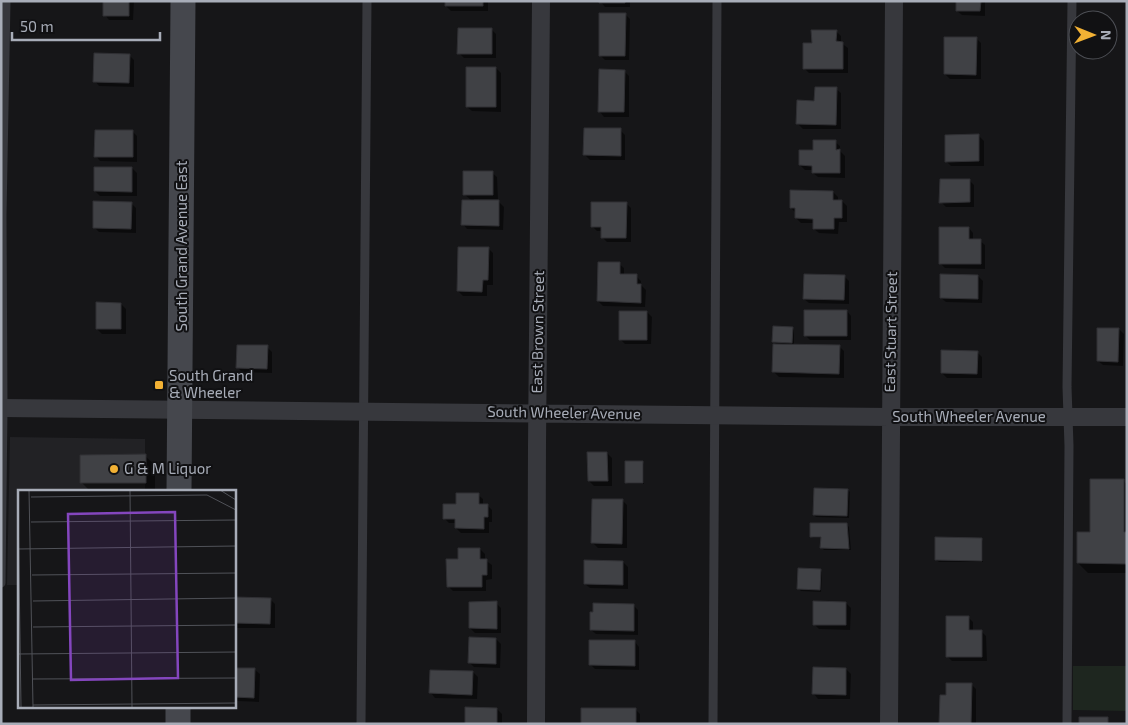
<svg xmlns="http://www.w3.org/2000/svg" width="1128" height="725" font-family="'Exo 2',sans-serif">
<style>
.built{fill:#222225}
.green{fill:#1e261f}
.shadow{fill:#0007}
.building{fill:#404145;stroke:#303034}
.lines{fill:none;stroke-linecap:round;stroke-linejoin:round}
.lane{stroke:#37383d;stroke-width:9}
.street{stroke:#37383d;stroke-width:18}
.secondary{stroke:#45474d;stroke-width:25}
.poi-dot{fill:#f2b134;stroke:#111113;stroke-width:2}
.labels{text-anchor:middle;stroke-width:4;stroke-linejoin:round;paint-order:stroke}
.street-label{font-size:15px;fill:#a8adb8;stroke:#111113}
.poi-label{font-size:15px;fill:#a8adb8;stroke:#111113;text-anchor:start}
.inset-road{fill:none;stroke:#505258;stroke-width:1}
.view{fill:#8446be;fill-opacity:0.15;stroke:#8446be;stroke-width:2.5}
.inset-edge{fill:none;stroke:#a8adb8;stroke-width:2.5}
</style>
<rect width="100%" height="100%" fill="#161618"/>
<!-- built -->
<path class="built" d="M10 437 145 439V491H19V585H7Z"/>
<!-- green -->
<path class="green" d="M1073 666H1127V711L1073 710Z"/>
<!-- shadow -->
<path class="shadow" d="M105 1H134L133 20H109L105 15Z
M446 1H496L488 2V11H451L446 6Z
M600 1H630V7H605Z
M958 1H985V16L962 15 957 11Z
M625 14 630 19 629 60H605L600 55Z
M491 29 496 34V58H464L459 53Z
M836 31 841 36V43L848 48V73H809L804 68 813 44Z
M976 38 981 43V79H950L945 74Z
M129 55 134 60V87L99 86 95 81Z
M496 68 501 73V112L472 111 467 107Z
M624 71 629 76V117H604L600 112Z
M836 89 841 93V129H803L798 124 816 102Z
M620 130 625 135V160H590L585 155Z
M132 131 137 136V162L100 161 96 156Z
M979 136 984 141V166H951L946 161Z
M835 142 840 146V151L845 156V178L818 177 813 173V170H805L800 165 814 151Z
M132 168 137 173V196H100L95 191Z
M492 173 497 177 498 199H474V201L499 202 504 207 503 230 467 229 463 224 472 201 464 194Z
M969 180 974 185V207H946L941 202Z
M833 192 838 197V201H842L847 206V222H839L838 234 819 233 814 229 815 223H801L796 218V213L791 208Z
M131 203 136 208V233L99 232 94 227Z
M626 203 631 208V242H607L602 237V231H597L592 226Z
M969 228 973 233V240L980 241 985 245V269L945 268 940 263Z
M488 248 493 253V285H487V296H463L458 291Z
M619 264 624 268V275L636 276 641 281V285L646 290 645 307 603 306 598 301Z
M844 276 849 281V304L809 303 804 299Z
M978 276 983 281 982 303 946 302 941 298Z
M121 304 126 309V334H102L97 329Z
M847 311 851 316V340H810L805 335Z
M647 312 652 317 651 344H625L620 339Z
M792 328 794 330V346H839L844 351V378L779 377 774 372 777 345 774 342Z
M1119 329 1124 334 1123 366 1103 365 1098 361Z
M267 347 272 352V373L242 372 238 368Z
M977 352 982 357V378H947L942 373Z
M607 453 612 458V486H594L589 481Z
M145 456 155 465V491H90L82 483Z
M642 462 644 464V484H628L626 482Z
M1123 481 1127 484V573H1088L1078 563 1091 534Z
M848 490 850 492 849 518 816 517 814 515Z
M478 495 483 499V505L488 506 492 510V522H489V533H461L456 528V523H449L444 518Z
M622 500 627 505V548H598L593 543Z
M847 525 849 527 851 550H824L822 548V538H813L811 536Z
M981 539 983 541V562H939L936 560Z
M480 549 485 554V560L492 565V579L486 580V591H453L448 586 459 560Z
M623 562 628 567V589L590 588 585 584Z
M820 570 822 572 821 592 801 591 799 589Z
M234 598 270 599 275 604V628H234Z
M496 603 501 608V633H475L470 628Z
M846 603 851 608 850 630 819 629 814 624Z
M633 605 638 610V635L596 634 591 630Z
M968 617 973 622V631H981L986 636 987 661H952L947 656Z
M496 639 501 644 500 668 474 667 469 662Z
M635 642 639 647V670L595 669 590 664Z
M234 669 255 670 260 674 259 702 237 701 234 698Z
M846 669 851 674 850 699H818L814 694Z
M473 672 478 677 477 699 435 698 431 693Z
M971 684 976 689V724H941L947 696Z
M497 709 502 714V724H466Z
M635 709 640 714V724H583Z"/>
<!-- building -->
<path class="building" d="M103 1H129V16H103Z
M445 1H483V6H445Z
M599 1H625V3H599Z
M956 1H981L980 11H956Z
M599 13H626L625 56H599Z
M458 28H492V54H457Z
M811 30H837L836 41 843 42V69H803V43H812Z
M944 37H977L976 75 944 74Z
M94 53 130 54 129 83 93 82Z
M466 67H496V107H466Z
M599 69 625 70 624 112H598Z
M815 87H837L836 125 796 124 797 100 814 101Z
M584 128H621V156L583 155Z
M95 130H133V157H94Z
M979 134V161L945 162V135Z
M813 140H836V150L840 149V173H812V166L799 165V150H813Z
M94 167H132V192L94 191Z
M463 171H493V195H463Z
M940 179H970V202L939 203Z
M790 190 833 191V200H842V218H834V229H813V219L795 218V208H790Z
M462 200H499V226L461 225Z
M93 201 132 202 131 229 93 228Z
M591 202H627L626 238H601V227H591Z
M939 227H969V239H981V264H939Z
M458 247H489L488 280H483L482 292 457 291Z
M598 262H620V274H637V284H641V303L597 301Z
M804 274 845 275 844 300 803 299Z
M940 274 978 275V299L940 298Z
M96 302 121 303V329H96Z
M804 310H847V336H804Z
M619 311H647V340H619Z
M773 326 793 327 792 343 772 342Z
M1097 328H1119L1118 362 1097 361Z
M773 344 840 345 839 374 772 372Z
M237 345H268L267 369 236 368Z
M941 350 978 351 977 374 941 373Z
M587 452H607L608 481H588Z
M146 454V483H80V455Z
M625 461H643V483H625Z
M1090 479H1124V532H1127V564L1077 563V532H1090Z
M814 488 848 489 847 516 813 515Z
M456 493H479V504H488V517H484V529L455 528V519H443V504H456Z
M592 499H623L622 544 591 543Z
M810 523H847L849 549 820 548 821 537H810Z
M935 537 982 538V561L935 560Z
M458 548H480V559H487V575H482V587H447L446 559H458Z
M584 560 623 561V585L584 584Z
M798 568 821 569 820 590 797 589Z
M234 597 271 598 270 624 234 623Z
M497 601V629L469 628V602Z
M813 601 846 602V625H813Z
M593 603 634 604V631L590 630V612H593Z
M946 616H969V630H982V657H946Z
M469 637 496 638V664L468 663Z
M589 640H635V666L589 665Z
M813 667 846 668V695L812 694Z
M234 668H255L254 698 234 697Z
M430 670 473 671 472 695 429 693Z
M946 683H972L971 724H939L940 695H946Z
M465 707 497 708V724H465Z
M581 708H636V724H581Z
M1079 717H1108V724H1079Z"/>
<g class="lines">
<!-- lane -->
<path class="lane" d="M1 583 3 408 2 215 6 1
M361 724 367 1
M713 724 717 1
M1067 724 1069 446 1067 387 1072 1"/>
<!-- street -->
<path class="street" d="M1 408 890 417H1127
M536 724 537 445 541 1
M889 724 894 1"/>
<!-- secondary -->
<path class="secondary" d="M179 491 183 1
M178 724V706"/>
</g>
<!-- markers -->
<g class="poi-dot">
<rect x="154" y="380" width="10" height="10" rx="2.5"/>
<circle cx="114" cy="469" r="5"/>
</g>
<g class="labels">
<!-- street labels -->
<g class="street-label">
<text transform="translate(182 246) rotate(-90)" y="5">South Grand Avenue East</text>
<text transform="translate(538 332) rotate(-89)" y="5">East Brown Street</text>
<text transform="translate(891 332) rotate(-89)" y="5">East Stuart Street</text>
<text transform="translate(564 413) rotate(1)" y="5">South Wheeler Avenue</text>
<text x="969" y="422">South Wheeler Avenue</text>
</g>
<!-- poi labels -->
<g class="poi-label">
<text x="169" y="381">South Grand<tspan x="169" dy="17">&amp; Wheeler</tspan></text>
<text x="124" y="474">G &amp; M Liquor</text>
</g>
</g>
<!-- overview -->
<g transform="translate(18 490)">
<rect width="218" height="218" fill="#161618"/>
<path class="inset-road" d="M11 0 15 217M112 0 114 217M202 0 218 10M13 7 189 5 218 20M0 11 3 217M13 32 218 30M0 59 218 56M14 85 218 83M15 111 218 108M15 137 218 135M0 164 218 162M15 189 218 188M15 215 218 213"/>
<path class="view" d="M157 22 160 188 53 190 50 24Z"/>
<rect width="218" height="218" class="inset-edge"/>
</g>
<!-- border -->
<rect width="1128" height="725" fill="none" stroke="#a8adb8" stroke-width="5"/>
<!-- north arrow -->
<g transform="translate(1093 35) rotate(91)"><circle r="24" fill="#111113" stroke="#4d4f55"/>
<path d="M0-4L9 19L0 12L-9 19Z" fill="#f2b134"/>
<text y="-8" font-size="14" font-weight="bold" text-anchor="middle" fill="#a8adb8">N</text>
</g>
<!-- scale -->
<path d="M12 32v8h148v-8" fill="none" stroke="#a8adb8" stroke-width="2.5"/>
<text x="20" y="32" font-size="15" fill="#a8adb8" stroke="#111113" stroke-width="4" paint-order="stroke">50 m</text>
</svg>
